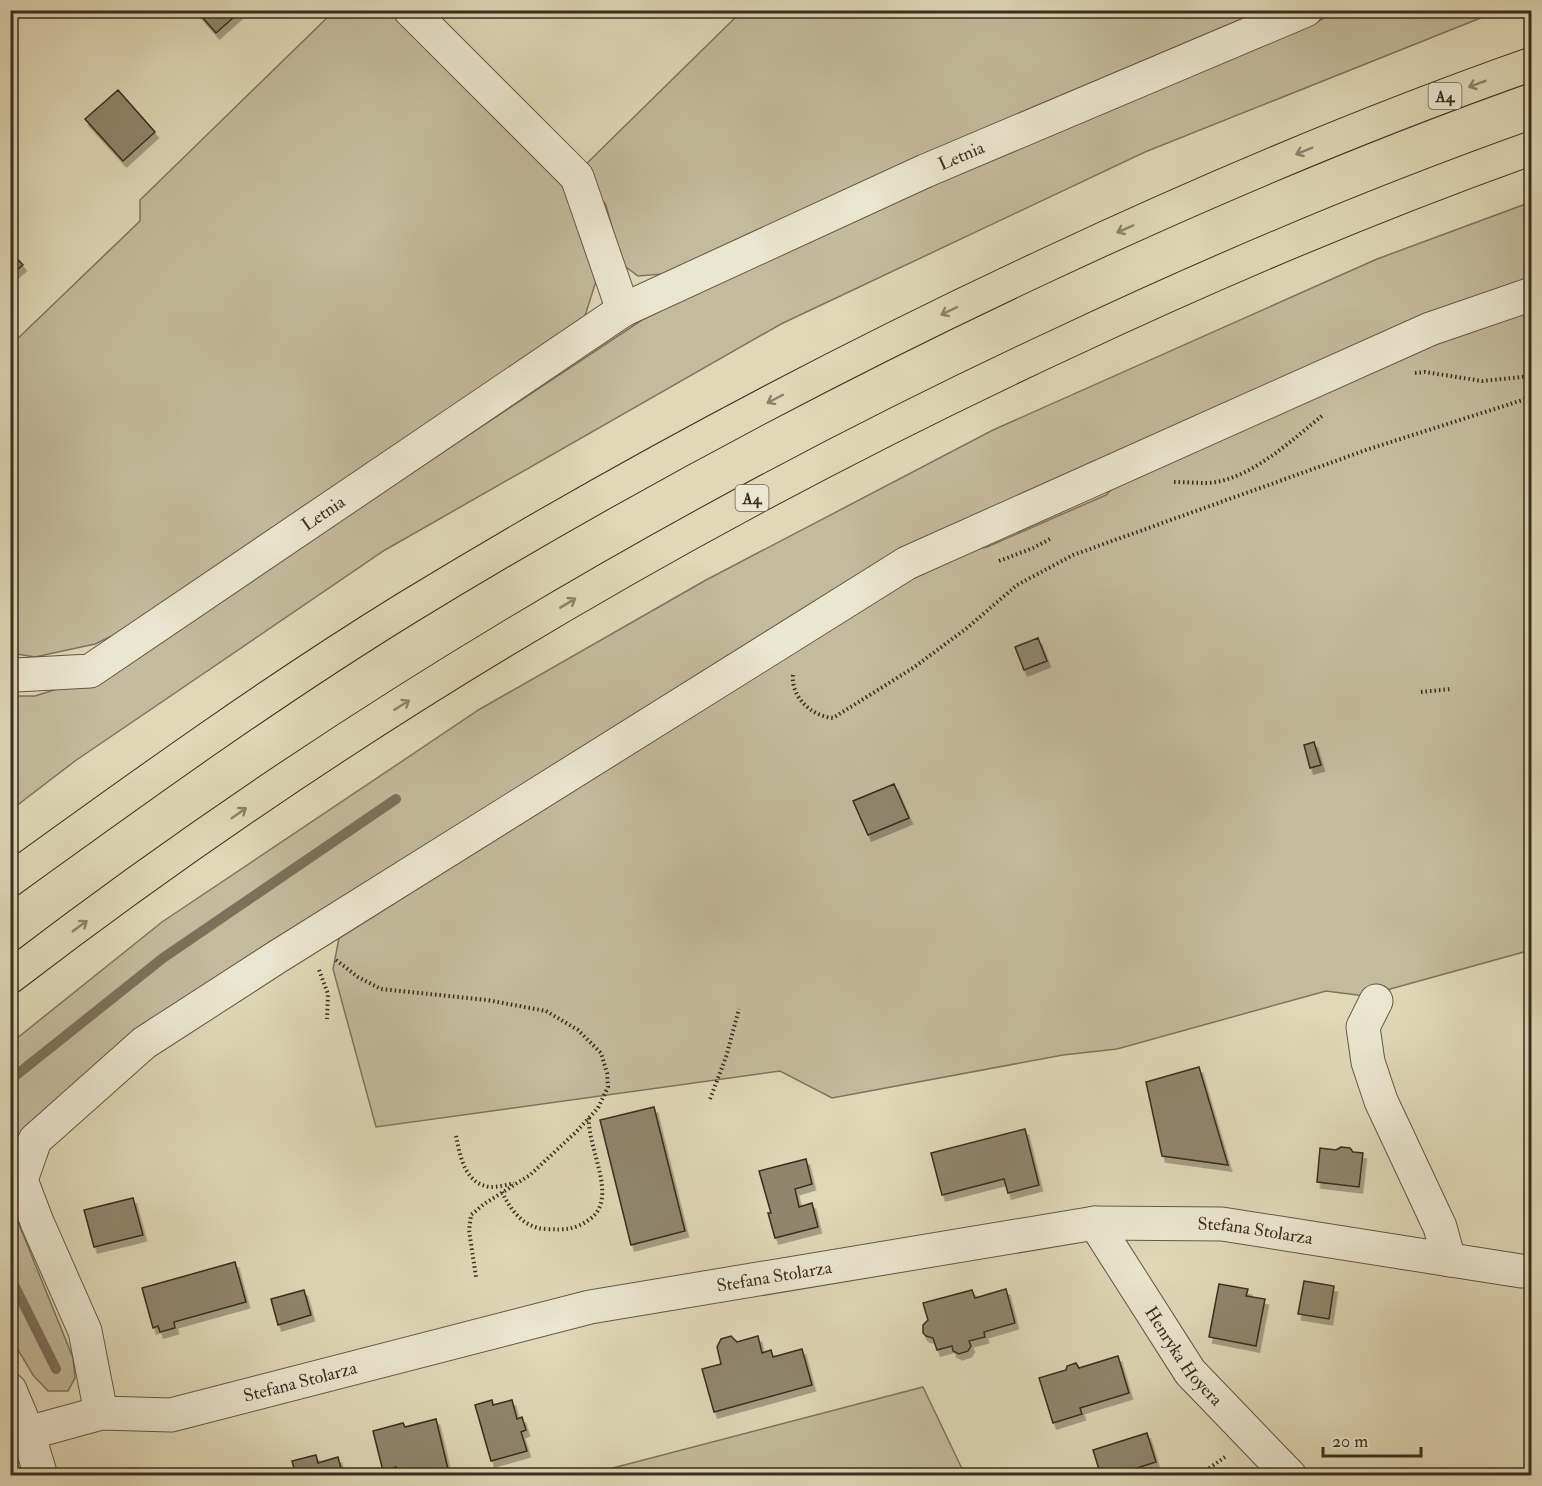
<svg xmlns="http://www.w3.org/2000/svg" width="1542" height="1486" font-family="'IM FELL Double Pica',serif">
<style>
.green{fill:#c4bb9d;stroke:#7f745e;stroke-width:1.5}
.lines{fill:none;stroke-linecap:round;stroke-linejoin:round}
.stream{stroke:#7c715b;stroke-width:10}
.building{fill:#90866e;stroke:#3a2d1f;stroke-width:1.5;filter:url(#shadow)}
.minor-casing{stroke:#645845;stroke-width:35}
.highway-casing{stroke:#3a2d1f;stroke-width:35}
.path{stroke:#3a2d1f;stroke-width:4;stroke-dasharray:1.5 3;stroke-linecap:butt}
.minor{stroke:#ebe6d0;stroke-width:33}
.highway{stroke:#e0d8b7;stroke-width:33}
.oneway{stroke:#8d826b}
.labels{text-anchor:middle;stroke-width:6;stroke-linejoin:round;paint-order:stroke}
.shield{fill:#ebe6d0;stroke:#6f6454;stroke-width:1.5}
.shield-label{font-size:16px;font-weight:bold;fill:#3a2d1f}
.street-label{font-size:18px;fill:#3a2d1f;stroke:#ebe6d0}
</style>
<defs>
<filter id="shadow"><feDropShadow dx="3.5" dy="6" stdDeviation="0" flood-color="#0004"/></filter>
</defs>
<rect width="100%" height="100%" fill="#e0d8b7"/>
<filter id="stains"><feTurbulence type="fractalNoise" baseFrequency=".00333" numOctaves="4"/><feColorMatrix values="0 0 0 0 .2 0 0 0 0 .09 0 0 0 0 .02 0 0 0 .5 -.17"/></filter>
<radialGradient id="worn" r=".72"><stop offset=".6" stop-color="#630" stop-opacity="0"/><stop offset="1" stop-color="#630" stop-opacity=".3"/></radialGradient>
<!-- green -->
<path class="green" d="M334 11H389L575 199 597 278 584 319 141 622 95 644 35 657 11 653V345L140 221V200Z
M742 11H1287L676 273 638 276 622 264 606 205 580 170Z
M1341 11H1498L1145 152 781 324 385 550 75 761 11 810V696H35L85 680 203 611 642 320 757 261Z
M1531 202V284L898 556 33 1129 11 1155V1043L162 922 480 709 706 580 993 430 1377 259Z
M1531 305V950L1365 996 1326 991 1117 1049 1063 1055 832 1098 780 1071 376 1127 333 969 339 938 935 559 987 547 1106 495 1125 476 1433 338Z
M10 1202 73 1358 75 1378 68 1391H48L33 1375 11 1338Z
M923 1387 965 1475H586Z"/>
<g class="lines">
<!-- stream -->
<path class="stream" d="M10 1080 163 958 396 799
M10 1277 56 1369"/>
</g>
<!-- building -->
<path class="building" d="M196 10H242L216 33Z
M118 90 155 132 123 161 85 119Z
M10 251 23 265 10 276Z
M1038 638 1047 661 1024 670 1015 647Z
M1314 742 1321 765 1310 768 1304 745Z
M894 784 909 818 868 835 853 801Z
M1199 1067 1228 1165 1162 1156 1146 1082Z
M654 1107 685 1231 631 1245 600 1120Z
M1025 1129 1039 1185 1008 1193 1004 1179 942 1195 931 1153Z
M1341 1147 1350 1148 1353 1152 1363 1153 1359 1187 1317 1182 1320 1148 1336 1150Z
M806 1159 812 1184 795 1189 799 1207 812 1203 818 1227 775 1238 768 1213H771L759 1171Z
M133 1198 143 1235 94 1247 84 1210Z
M235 1262 246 1302 174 1322 175 1328 160 1332 158 1326 153 1328 142 1288Z
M1304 1281 1334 1286 1329 1319 1298 1314Z
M1219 1284 1248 1289 1246 1296 1265 1299 1256 1346 1209 1337Z
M1006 1289 1015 1323 984 1332 985 1337 969 1341 971 1346 968 1351 959 1354 953 1351 952 1346 937 1350 933 1338 926 1336 923 1333V1325L928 1320 923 1303 972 1290 975 1298Z
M304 1290 311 1315 278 1325 271 1299Z
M731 1336 737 1342 758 1336 762 1353 771 1350 773 1357 802 1349 812 1385 714 1412 702 1369 721 1364 717 1347 721 1339Z
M1118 1356 1129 1393 1080 1408 1082 1414 1053 1423 1039 1378 1066 1370 1067 1366 1076 1363 1079 1368Z
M492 1400 493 1405 512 1400 517 1419 522 1417 526 1430 521 1432 527 1451 491 1461 475 1405Z
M436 1419 448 1469 421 1476H398L396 1467 383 1471 373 1431 403 1423 405 1427Z
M1147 1433 1156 1462 1112 1476H1101L1093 1450Z
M316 1455 318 1463 338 1457 343 1476H296L292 1461Z"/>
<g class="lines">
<!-- minor casing -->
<g class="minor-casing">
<g id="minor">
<path d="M410 10 577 177 623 310"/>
<path id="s1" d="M10 673 16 675 90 671 623 310 925 171 1306 10"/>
<path d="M1376 1001 1363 1027 1368 1062 1381 1101 1440 1227 1449 1260"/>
<path id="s2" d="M1095 1223 1190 1372 1290 1476"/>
<path d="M10 1390 28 1433 41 1476"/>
<path d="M101 1413 85 1331 37 1222 21 1180 35 1140 144 1043 277 957 907 563 1430 329 1532 294"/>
<path id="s3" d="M28 1433 101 1413 171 1415 590 1307 1095 1223 1222 1224 1521 1271H1532"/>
</g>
</g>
<!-- highway casing -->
<g class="highway-casing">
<path id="highway" d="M10 880C140 786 269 693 405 609 613 482 828 367 1049 264 1207 190 1367 122 1532 64
M10 977C336 727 692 516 1064 343 1217 271 1372 205 1532 148"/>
</g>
<!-- path -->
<path class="path" d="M1415 373 1425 372 1482 381 1532 376
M1174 482C1185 482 1196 483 1207 483 1249 481 1292 440 1323 415
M999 561 1033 548 1052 538
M793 675C791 697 811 716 833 718L913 668 967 628 1017 585 1073 555 1369 449 1532 397
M1421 692 1451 689
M336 960 358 977 381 989 487 1000 546 1011 578 1030 601 1053 607 1073 608 1087 598 1108 576 1132 530 1175 484 1204 471 1215 469 1230 476 1277
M319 970 328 994 327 1019
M710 1099 726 1057 739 1009
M456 1136C460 1156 465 1184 490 1187 498 1187 507 1185 514 1183
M502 1192C511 1211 524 1228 546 1229 565 1230 575 1230 590 1219 619 1198 587 1148 589 1118
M1193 1476 1208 1469 1225 1457"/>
<!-- minor -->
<use href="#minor" class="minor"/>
<!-- highway -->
<use href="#highway" class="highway"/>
</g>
<!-- one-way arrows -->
<defs><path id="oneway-shaft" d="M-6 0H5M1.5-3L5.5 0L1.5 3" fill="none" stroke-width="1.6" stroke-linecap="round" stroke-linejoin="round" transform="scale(1.5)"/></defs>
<g class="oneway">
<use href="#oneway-shaft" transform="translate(1477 84) rotate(159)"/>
<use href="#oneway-shaft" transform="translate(1304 151) rotate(158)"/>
<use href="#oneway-shaft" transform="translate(1125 229) rotate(156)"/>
<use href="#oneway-shaft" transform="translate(949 311) rotate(155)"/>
<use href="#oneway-shaft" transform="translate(775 399) rotate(152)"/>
<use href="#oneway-shaft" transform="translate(568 603) rotate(-31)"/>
<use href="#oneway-shaft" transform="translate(402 705) rotate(-32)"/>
<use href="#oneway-shaft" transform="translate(239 813) rotate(-35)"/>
<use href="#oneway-shaft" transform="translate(80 926) rotate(-36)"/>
</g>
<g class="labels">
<!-- shield labels -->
<g class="shield">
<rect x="1428.5" y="83" width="33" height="26" rx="4.5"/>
<rect x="735.5" y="485" width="33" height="26" rx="4.5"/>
</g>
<g class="shield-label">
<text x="1445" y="102">A4</text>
<text x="752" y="504">A4</text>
</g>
<!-- street labels -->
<g class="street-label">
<text dy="6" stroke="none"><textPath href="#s1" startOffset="1096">Letnia</textPath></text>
<text dy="6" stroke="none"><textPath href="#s1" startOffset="362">Letnia</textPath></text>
<text dy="6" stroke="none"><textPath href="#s3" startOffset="1251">Stefana Stolarza</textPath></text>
<text dy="6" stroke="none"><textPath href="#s3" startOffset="765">Stefana Stolarza</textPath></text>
<text dy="6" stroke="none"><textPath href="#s2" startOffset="160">Henryka Hoyera</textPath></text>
<text dy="6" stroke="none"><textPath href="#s3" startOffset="279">Stefana Stolarza</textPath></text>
</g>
</g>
<!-- margin -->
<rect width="1542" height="1486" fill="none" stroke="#e0d8b7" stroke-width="36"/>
<rect x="12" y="12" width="1518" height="1462" fill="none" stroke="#3a2d1f" stroke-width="3"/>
<rect x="18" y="18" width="1506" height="1450" fill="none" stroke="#3a2d1f" stroke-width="1.5"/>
<!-- scale -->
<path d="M1323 1447v9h98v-9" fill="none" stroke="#3a2d1f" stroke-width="3"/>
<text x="1332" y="1447" font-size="18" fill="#3a2d1f" stroke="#ebe6d0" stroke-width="4.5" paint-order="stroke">20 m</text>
<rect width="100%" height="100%" filter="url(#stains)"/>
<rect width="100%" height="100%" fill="url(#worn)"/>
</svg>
